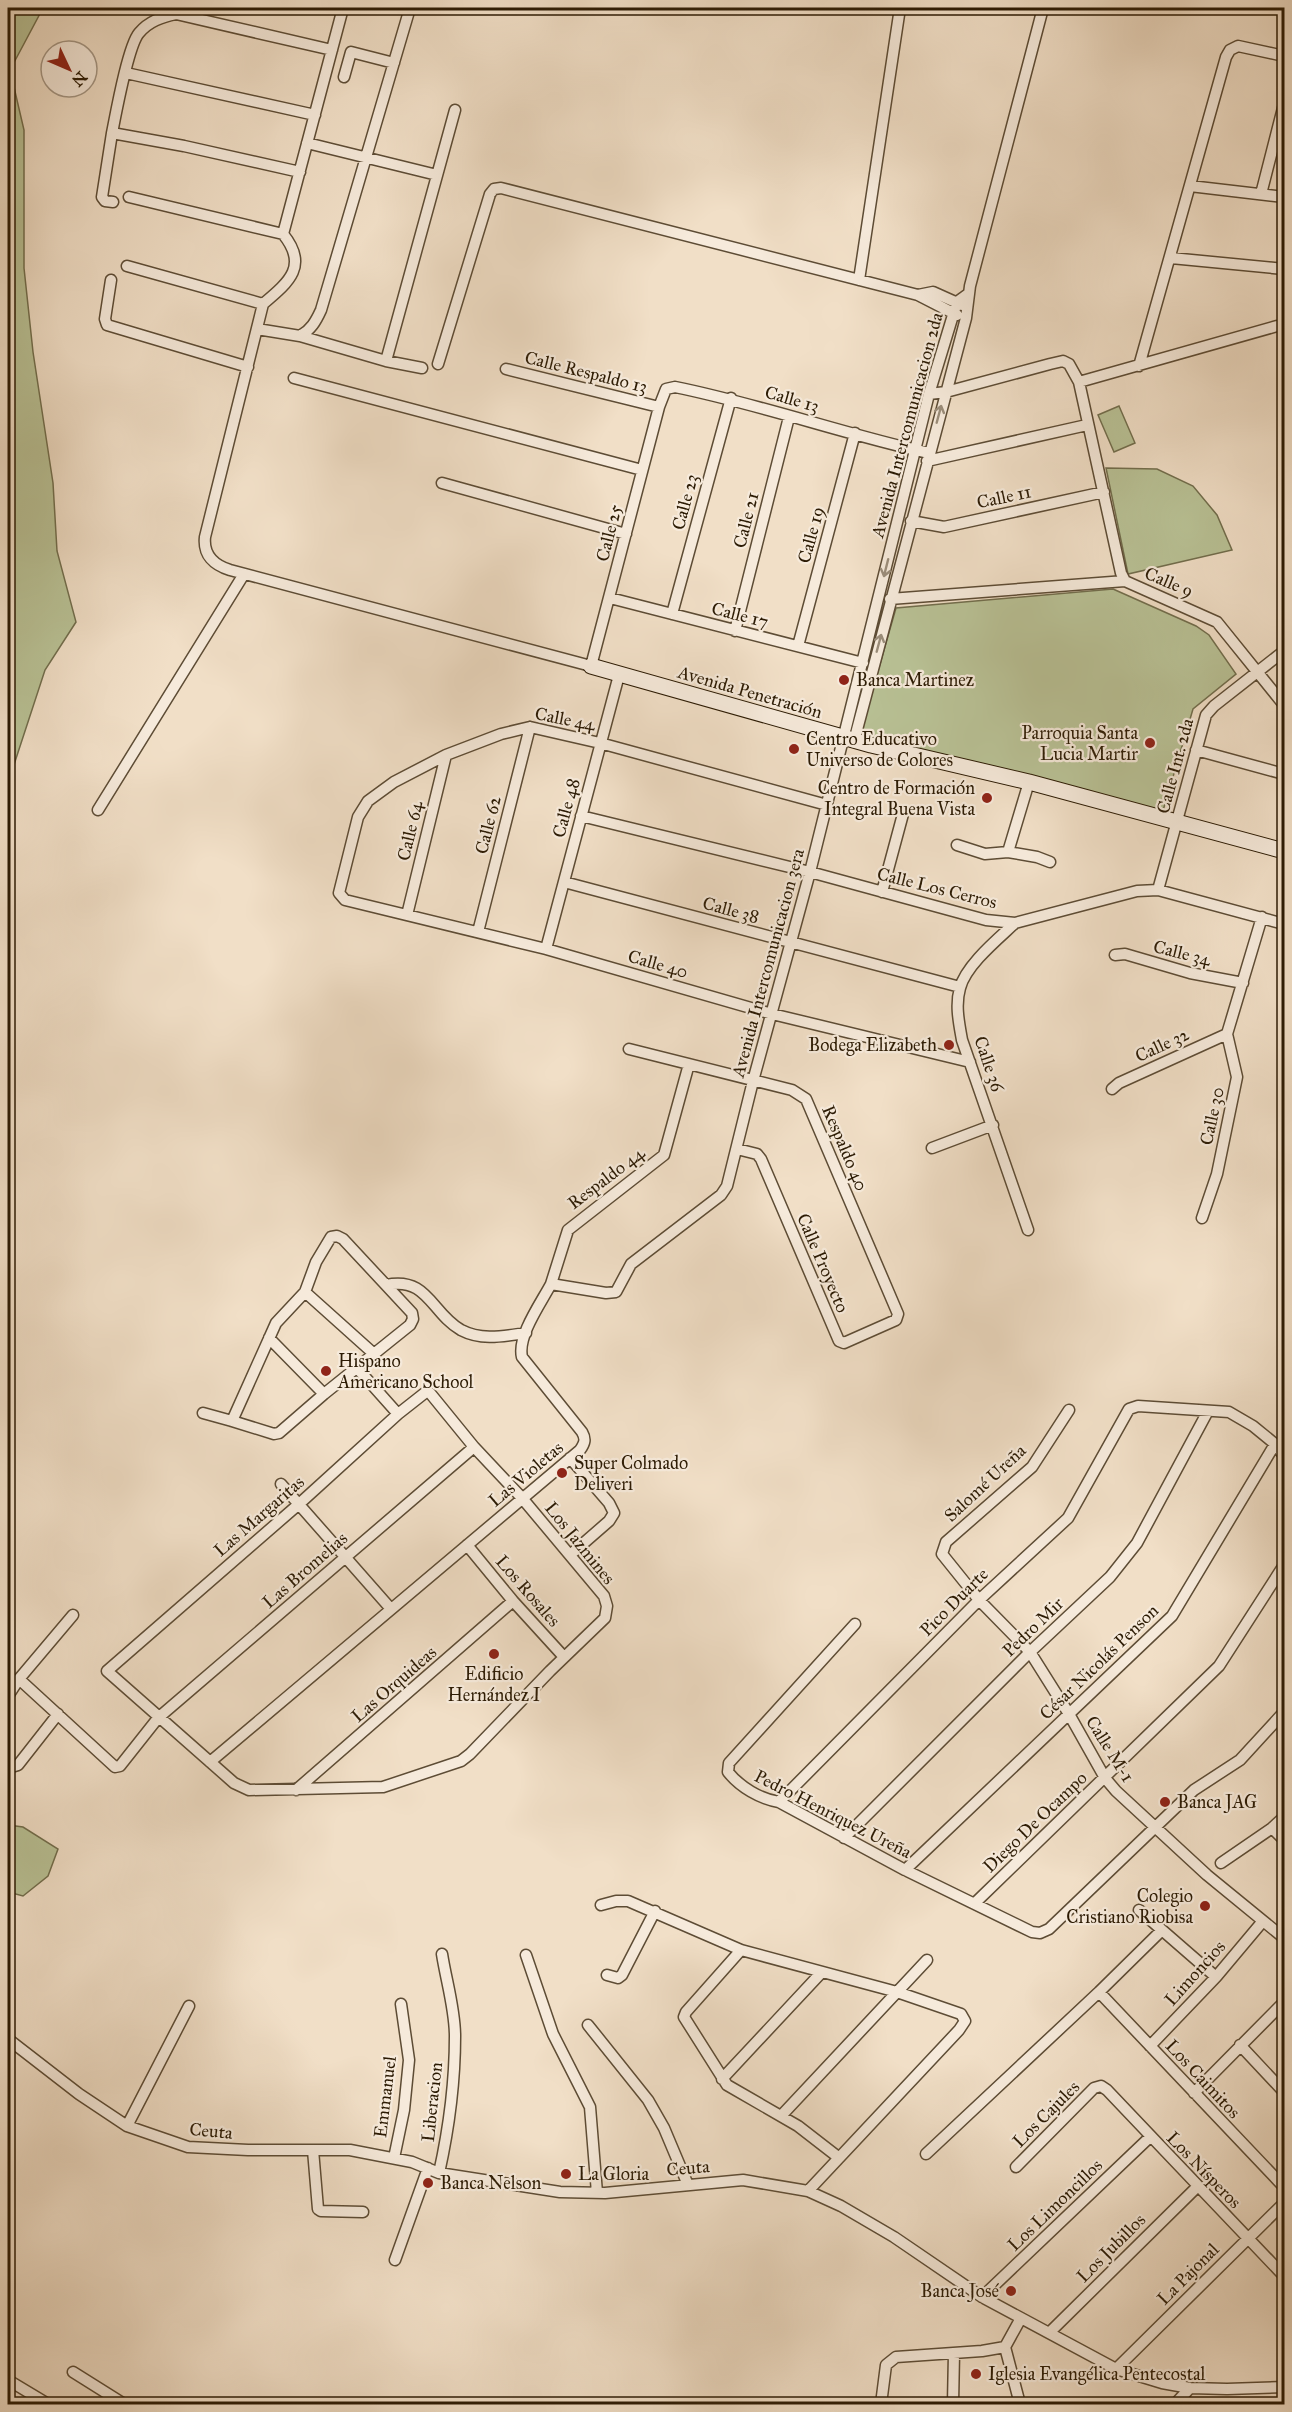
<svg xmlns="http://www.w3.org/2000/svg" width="1292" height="2412" font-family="'IM FELL Great Primer',serif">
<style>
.green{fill:#b9c296;stroke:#726e4d;stroke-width:1.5}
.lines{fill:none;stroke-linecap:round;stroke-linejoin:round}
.street-casing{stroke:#5d4c35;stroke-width:13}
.secondary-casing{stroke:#2c1b04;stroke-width:17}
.street{stroke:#f6eadb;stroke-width:10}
.secondary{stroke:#f6eadb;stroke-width:15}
.oneway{stroke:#9b8d7a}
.poi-dot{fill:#8f2418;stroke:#f6eadb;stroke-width:2}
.labels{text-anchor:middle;stroke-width:4.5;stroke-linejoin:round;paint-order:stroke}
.street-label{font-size:18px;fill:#2c1b04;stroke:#f6eadb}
.poi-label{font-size:18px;fill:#2c1b04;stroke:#f6eadb;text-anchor:start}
</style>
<rect width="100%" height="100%" fill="#f1dfc7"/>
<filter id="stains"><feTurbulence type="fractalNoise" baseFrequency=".00333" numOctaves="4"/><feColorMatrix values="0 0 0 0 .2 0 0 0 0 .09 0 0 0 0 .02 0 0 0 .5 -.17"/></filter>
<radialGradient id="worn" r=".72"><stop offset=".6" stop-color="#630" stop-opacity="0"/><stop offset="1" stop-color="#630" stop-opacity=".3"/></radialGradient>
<!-- green -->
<path class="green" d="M8 8H43L10 70 24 130V268L33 352 53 483 57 551 76 622 45 670 8 783Z
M1119 406 1135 443 1114 452 1098 415Z
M1106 468 1157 469 1193 486 1217 515 1232 550 1128 574Z
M1113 589 1196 626 1209 635 1236 674 1193 709 1162 814 860 734 896 608Z
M8 1825 23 1827 58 1849 48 1876 23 1896 8 1892Z"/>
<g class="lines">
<!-- street casing -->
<g class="street-casing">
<path id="street" d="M126 73 315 115
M344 77 351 52 394 63
M112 133 102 197 105 201 113 202
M307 143 437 175
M300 172 184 146 112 133C116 113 128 46 139 33 149 21 162 17 176 14L332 50
M1190 186 1284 197
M1261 194 1284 104
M129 197 283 234
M1171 258 1284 269
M127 266 263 304 205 537C203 555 214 565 230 570L591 666 659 407 666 389 675 387C760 404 843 434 929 453
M111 280 105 319 107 325 248 367
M859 280 900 8
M918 295 933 292 962 305
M263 304C289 282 309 266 283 234L343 8
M257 329 300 336 386 361 422 368
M300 336C311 330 316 321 321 310L410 8
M386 361 455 110
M438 364 490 194 494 189 501 188 918 295 957 315
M1139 366 1226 57 1230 50 1238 46 1284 56
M506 369 659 407
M294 378 642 470
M1079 382 1277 326
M929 394 946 392 1050 364 1063 361 1069 364 1079 382 1121 573 1125 581 1217 622 1284 705
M927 461 1087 425
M442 483 626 534
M911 521 944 527 1104 492
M610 598 863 663
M890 599 1125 581
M672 614 731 398
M735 631 789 417
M798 646 855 433
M854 741 966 318 970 286 1043 8
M1196 750 1284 774
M827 805 600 743 530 727 501 734 446 755 394 782 368 801 358 817 339 893 345 900 546 949 772 1014 970 1062
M98 810 244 574
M581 816 810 872 986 920 1015 923 1137 891 1158 890 1284 924
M957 845 985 854 1008 852 1037 857 1050 862
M1008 852 1029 782
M564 882 960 987
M1158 890 1206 715 1214 706 1284 651
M882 892 903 814
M407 915 446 755
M1015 923C998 939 966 965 960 988 955 1005 959 1023 962 1040L1028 1230
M478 932 530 727
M546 949 619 675
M1115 955 1125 954 1190 973 1243 983
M629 1049 792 1090 806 1099 898 1314 896 1320 844 1343 839 1341 761 1159 757 1154 737 1149
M1112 1089 1119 1083 1227 1034
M932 1148 993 1125
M1202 1218 1217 1174 1237 1077 1227 1034 1262 917
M551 1284 568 1230 664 1155 689 1064
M386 1285C428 1276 431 1313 461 1330 482 1341 504 1336 526 1333
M305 1292 373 1353
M269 1338 324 1394 410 1325 413 1319 412 1313 343 1239 337 1236 331 1237 316 1262 305 1292 276 1323 232 1421 274 1434 279 1433 324 1394
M357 1368 398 1414
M426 1392 430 1393 474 1447 522 1498 604 1596 607 1606 605 1618 550 1671 470 1754 461 1761 383 1787 249 1790 234 1783 107 1671 299 1504 398 1414Z
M1069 1410 1032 1467 946 1542 942 1554 979 1600 1030 1652 1069 1714 1105 1778 1116 1791 1207 1875 1284 1938
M203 1413 232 1421
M281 1484 391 1609
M467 1545 513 1601 564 1657
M570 1555 609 1521 614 1513 609 1503 570 1458
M855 1624 729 1763 728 1772C740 1787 760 1799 779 1802L905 1870 1032 1932 1040 1933 1049 1929 1194 1790 1240 1760 1284 1712
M19 1679 115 1767 120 1766 158 1718 474 1447
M8 1696 19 1679 73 1615
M210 1762 580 1450C585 1443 586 1439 582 1432L522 1357C517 1336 541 1303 551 1284L606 1293 616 1292 631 1264 721 1195 727 1186 753 1081 810 872 929 394 957 302 968 294
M8 1768 18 1765 58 1714
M296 1790 513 1601
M779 1802 979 1600 1068 1518 1129 1409 1138 1406 1229 1412 1253 1426 1275 1444 1284 1456
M1272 1828 1284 1840
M844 1838 1030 1652 1110 1577 1137 1543 1208 1411
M1221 1863 1272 1828 1284 1817
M905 1870 1172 1616 1275 1444
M975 1903 1219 1666 1284 1565
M601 1905 616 1901H628L741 1950 897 1992 961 2014 965 2021 959 2030 808 2191
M1139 1910 1216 1977
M741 1950 686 2012 684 2017 727 2085 798 2126 838 2157
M526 1955 553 2034 590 2107 597 2193
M607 1975 618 1978 622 1975 655 1911
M1099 1992 1284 2187
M588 2025 648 2100 664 2128 688 2185
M8 2039 79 2094 127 2126 188 2147 248 2150H350L412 2162 439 2173 560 2192 605 2193 743 2180 808 2191 841 2206 894 2237 982 2297 1116 2369 1162 2383 1190 2388 1227 2389 1284 2387
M1240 2045 1284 2092
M1150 2046 1216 1977 1263 1921
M722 2079 821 1973
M1194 2093 1284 2002
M781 2116 927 1960
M127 2126 189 2006
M313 2150 318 2209 321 2211 363 2212
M926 2154 1099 1992 1162 1930
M394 2158 404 2110 409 2060 401 2004
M1016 2167 1094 2088 1101 2086 1107 2090 1284 2276
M439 2173C449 2128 455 2082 455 2036 455 2009 446 1980 442 1954
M395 2260 428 2168
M982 2297 1150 2137
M1049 2333 1197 2187
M1116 2369 1284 2203
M73 2372 124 2404
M8 2380 48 2404
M881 2404 886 2365 896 2357 982 2351 1005 2347
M953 2404 954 2353
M1020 2404 1005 2347 1021 2318
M1175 2404 1190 2388"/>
</g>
<!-- secondary casing -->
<g class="secondary-casing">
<path id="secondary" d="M591 666 871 745 1029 782 1284 851"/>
</g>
<!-- street -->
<use href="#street" class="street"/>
<!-- secondary -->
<use href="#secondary" class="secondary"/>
</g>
<!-- one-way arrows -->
<defs><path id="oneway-shaft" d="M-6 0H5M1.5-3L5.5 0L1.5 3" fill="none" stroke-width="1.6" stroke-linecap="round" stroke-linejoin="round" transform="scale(1.5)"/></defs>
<g class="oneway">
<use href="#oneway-shaft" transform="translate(939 414) rotate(-75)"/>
<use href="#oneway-shaft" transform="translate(886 568) rotate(104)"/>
<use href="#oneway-shaft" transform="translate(879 643) rotate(-75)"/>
</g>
<!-- markers -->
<g class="poi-dot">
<circle cx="844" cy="680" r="6"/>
<circle cx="1150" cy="743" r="6"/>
<circle cx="794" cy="749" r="6"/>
<circle cx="987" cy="798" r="6"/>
<circle cx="949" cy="1045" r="6"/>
<circle cx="326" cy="1371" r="6"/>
<circle cx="562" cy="1473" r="6"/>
<circle cx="494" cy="1654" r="6"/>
<circle cx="1165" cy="1802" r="6"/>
<circle cx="1205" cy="1906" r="6"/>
<circle cx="566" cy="2174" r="6"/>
<circle cx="428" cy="2183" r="6"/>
<circle cx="1011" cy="2291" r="6"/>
<circle cx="976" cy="2374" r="6"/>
</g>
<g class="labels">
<!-- street labels -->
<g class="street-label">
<text transform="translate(586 372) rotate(14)" y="6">Calle Respaldo 13</text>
<text transform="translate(792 399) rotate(16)" y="6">Calle 13</text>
<text transform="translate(907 425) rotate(-75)" y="6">Avenida Intercomunicacion 2da</text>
<text transform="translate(1004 497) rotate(-12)" y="6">Calle 11</text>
<text transform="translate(685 502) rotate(-75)" y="6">Calle 23</text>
<text transform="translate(746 520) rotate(-76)" y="6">Calle 21</text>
<text transform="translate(609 533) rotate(-76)" y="6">Calle 25</text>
<text transform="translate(811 535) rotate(-75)" y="6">Calle 19</text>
<text transform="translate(1169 582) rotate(23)" y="6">Calle 9</text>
<text transform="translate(740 615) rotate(14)" y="6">Calle 17</text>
<text transform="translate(750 692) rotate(16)" y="6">Avenida Penetración</text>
<text transform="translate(565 719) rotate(11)" y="6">Calle 44</text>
<text transform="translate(1175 766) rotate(-75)" y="6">Calle Int. 2da</text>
<text transform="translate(566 808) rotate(-75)" y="6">Calle 48</text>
<text transform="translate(488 825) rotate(-76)" y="6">Calle 62</text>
<text transform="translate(410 831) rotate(-77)" y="6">Calle 64</text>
<text transform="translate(937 888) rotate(14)" y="6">Calle Los Cerros</text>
<text transform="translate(731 910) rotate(15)" y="6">Calle 38</text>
<text transform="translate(1182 953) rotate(14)" y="6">Calle 34</text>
<text transform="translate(768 963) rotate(-75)" y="6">Avenida Intercomunicacion 3era</text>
<text transform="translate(658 964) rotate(16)" y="6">Calle 40</text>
<text transform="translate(1162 1045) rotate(-25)" y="6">Calle 32</text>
<text transform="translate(989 1064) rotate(71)" y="6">Calle 36</text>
<text transform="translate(1212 1116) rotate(-78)" y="6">Calle 30</text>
<text transform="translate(845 1148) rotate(67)" y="6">Respaldo 40</text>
<text transform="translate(606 1178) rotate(-37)" y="6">Respaldo 44</text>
<text transform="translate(823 1263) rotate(67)" y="6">Calle Proyecto</text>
<text transform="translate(526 1474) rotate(-40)" y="6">Las Violetas</text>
<text transform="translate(985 1483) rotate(-43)" y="6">Salomé Ureña</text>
<text transform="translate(259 1516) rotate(-41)" y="6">Las Margaritas</text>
<text transform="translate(580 1543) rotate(51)" y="6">Los Jazmines</text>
<text transform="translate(305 1570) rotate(-41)" y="6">Las Bromelias</text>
<text transform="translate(528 1591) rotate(49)" y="6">Los Rosales</text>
<text transform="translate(954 1602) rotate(-45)" y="6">Pico Duarte</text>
<text transform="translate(1033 1627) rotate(-44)" y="6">Pedro Mir</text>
<text transform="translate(1099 1662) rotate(-44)" y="6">César Nicolás Penson</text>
<text transform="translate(394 1684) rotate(-41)" y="6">Las Orquideas</text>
<text transform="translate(1110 1749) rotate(58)" y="6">Calle M-1</text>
<text transform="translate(833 1814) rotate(27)" y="6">Pedro Henriquez Ureña</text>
<text transform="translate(1035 1822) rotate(-44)" y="6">Diego De Ocampo</text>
<text transform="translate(1195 1973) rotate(-48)" y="6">Limoncios</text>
<text transform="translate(1203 2079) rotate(47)" y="6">Los Caimitos</text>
<text transform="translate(385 2097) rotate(-83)" y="6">Emmanuel</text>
<text transform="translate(432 2102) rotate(-84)" y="6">Liberacion</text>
<text transform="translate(1046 2114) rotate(-45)" y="6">Los Cajules</text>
<text transform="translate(211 2131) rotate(5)" y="6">Ceuta</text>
<text transform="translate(688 2168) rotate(-5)" y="6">Ceuta</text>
<text transform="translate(1204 2170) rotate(46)" y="6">Los Nísperos</text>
<text transform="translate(1055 2205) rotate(-44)" y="6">Los Limoncillos</text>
<text transform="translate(1111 2248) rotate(-45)" y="6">Los Jubillos</text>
<text transform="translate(1188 2274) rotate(-45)" y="6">La Pajonal</text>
</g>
<!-- poi labels -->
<g class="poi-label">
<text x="856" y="686">Banca Martinez</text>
<text x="1138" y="739" text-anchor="end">Parroquia Santa<tspan x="1138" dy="21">Lucia Martir</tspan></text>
<text x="806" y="745">Centro Educativo<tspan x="806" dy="21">Universo de Colores</tspan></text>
<text x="975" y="794" text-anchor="end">Centro de Formación<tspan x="975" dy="21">Integral Buena Vista</tspan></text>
<text x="937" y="1051" text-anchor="end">Bodega Elizabeth</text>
<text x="338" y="1367">Hispano<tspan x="338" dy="21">Americano School</tspan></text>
<text x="574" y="1469">Super Colmado<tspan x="574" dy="21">Deliveri</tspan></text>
<text x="494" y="1680" text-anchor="middle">Edificio<tspan x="494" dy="21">Hernández I</tspan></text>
<text x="1177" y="1808">Banca JAG</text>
<text x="1193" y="1902" text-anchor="end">Colegio<tspan x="1193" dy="21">Cristiano Riobisa</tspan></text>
<text x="578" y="2180">La Gloria</text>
<text x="440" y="2189">Banca Nelson</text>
<text x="999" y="2297" text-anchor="end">Banca José</text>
<text x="988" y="2380">Iglesia Evangélica Pentecostal</text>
</g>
</g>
<!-- margin -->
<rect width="1292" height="2412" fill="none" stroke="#f1dfc7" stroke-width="30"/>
<rect x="9" y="9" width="1274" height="2394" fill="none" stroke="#2c1b04" stroke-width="3"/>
<rect x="15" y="15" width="1262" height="2382" fill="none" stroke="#2c1b04" stroke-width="1.5"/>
<!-- north arrow -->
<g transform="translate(69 69) rotate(134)"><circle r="28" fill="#f6eadb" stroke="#a59785" stroke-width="1.5"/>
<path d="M0-4.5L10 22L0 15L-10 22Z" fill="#8f2418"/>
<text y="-9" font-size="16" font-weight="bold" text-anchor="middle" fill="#2c1b04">N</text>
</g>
<rect width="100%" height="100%" filter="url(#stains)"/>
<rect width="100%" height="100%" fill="url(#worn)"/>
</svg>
